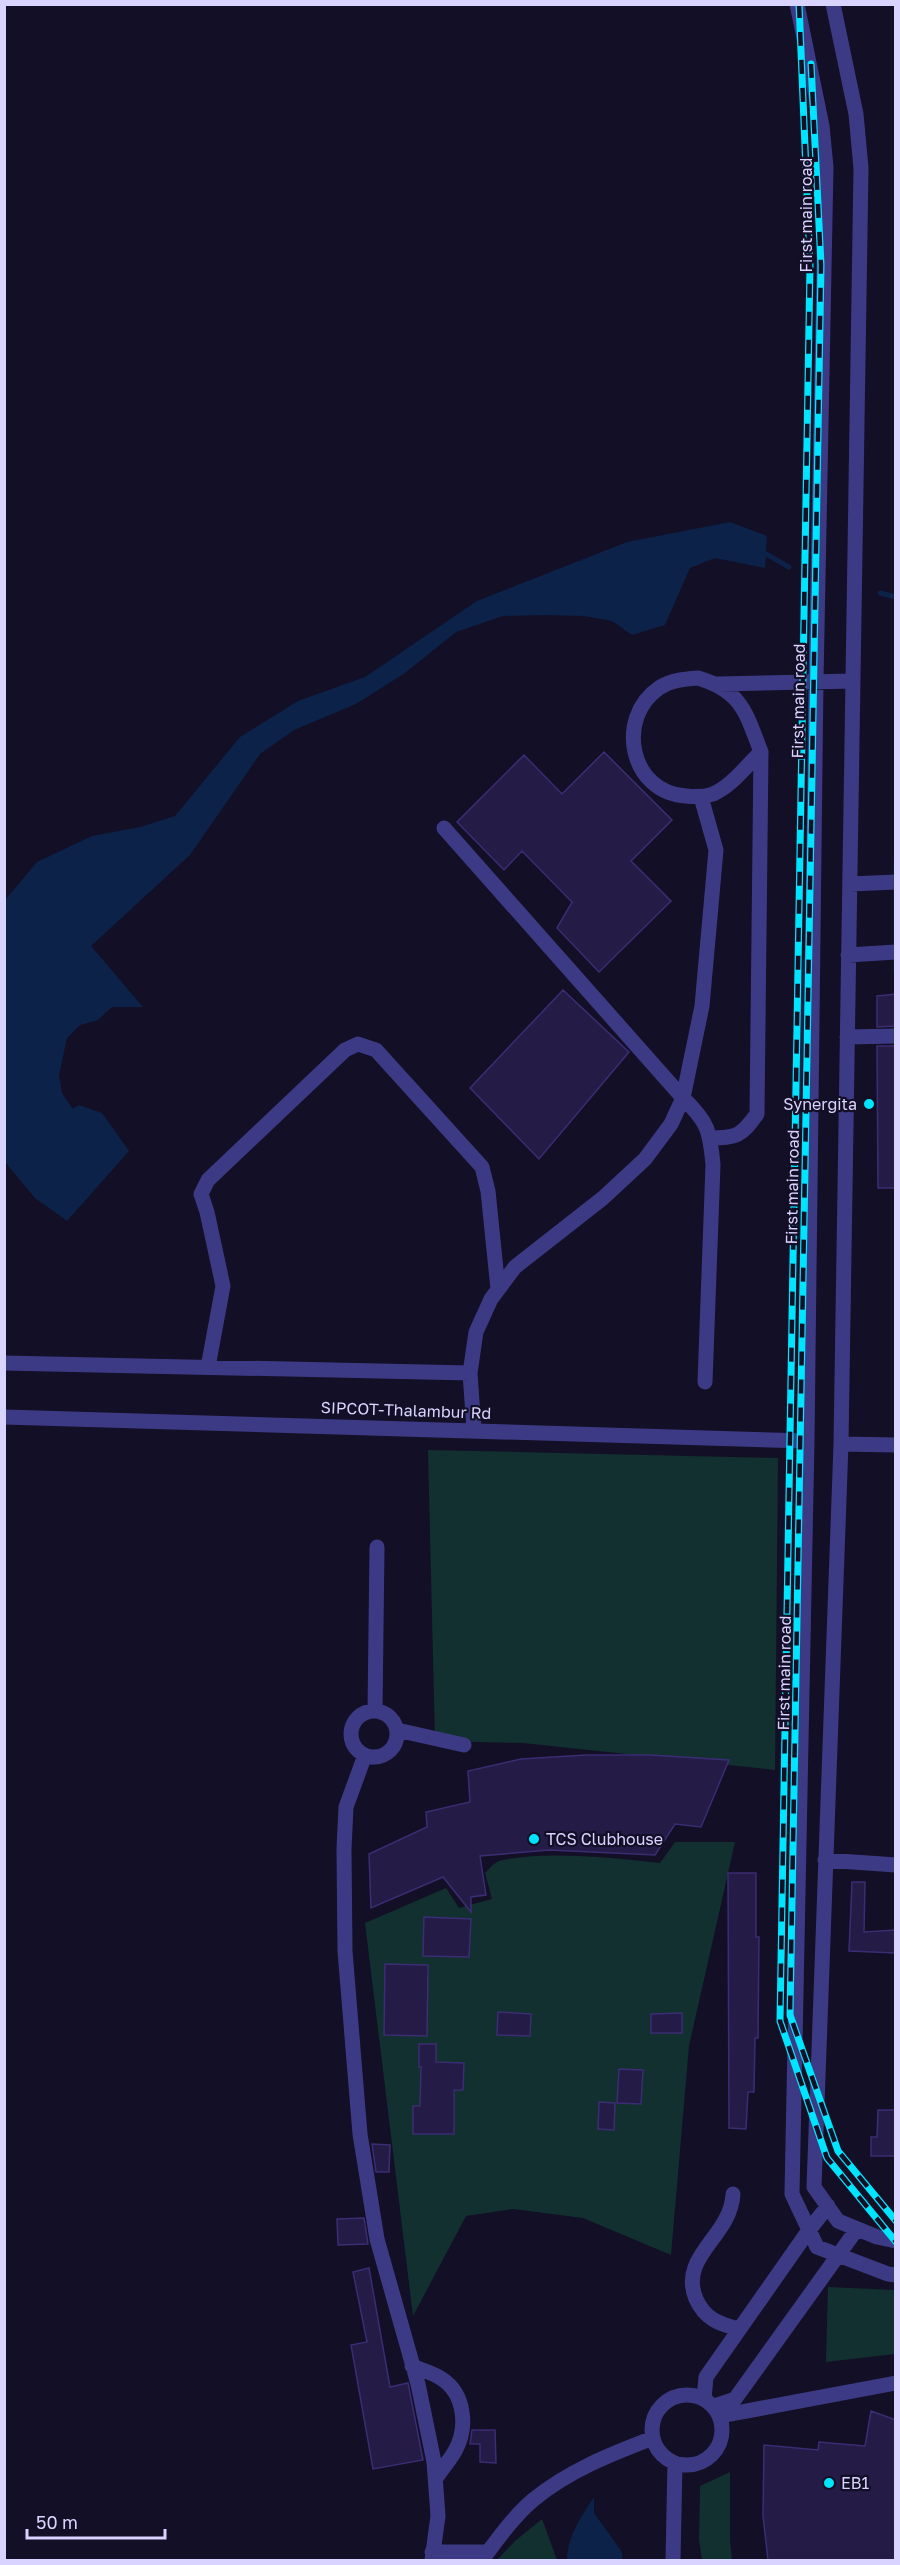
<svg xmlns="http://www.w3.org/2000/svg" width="900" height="2565" font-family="'Golos Text',sans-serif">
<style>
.green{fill:#12302f}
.water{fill:#0c2248}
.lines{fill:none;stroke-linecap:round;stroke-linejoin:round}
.stream{stroke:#0c2248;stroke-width:5}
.building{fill:#241b47;stroke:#3b2d73;stroke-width:1.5}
.minor{stroke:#3d3a85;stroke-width:15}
.rail-casing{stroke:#00e5ff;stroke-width:7}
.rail{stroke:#130f26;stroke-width:4.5;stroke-dasharray:14;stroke-linecap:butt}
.poi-dot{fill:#00e5ff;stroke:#130f26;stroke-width:2}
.labels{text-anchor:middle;stroke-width:4.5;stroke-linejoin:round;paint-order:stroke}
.street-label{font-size:16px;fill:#d9d4ff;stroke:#130f26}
.poi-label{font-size:16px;fill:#d9d4ff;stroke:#130f26;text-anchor:start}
</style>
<rect width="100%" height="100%" fill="#130f26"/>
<!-- green -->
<path class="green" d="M428 1450 778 1458 775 1770 523 1743 435 1741Z
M675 1842H735L689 2046 671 2255 583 2218 513 2209 466 2216 413 2316 365 1923 446 1888 459 1908 492 1899 485 1873C489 1869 494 1863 499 1861 544 1850 614 1858 660 1863Z
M828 2287 895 2290V2354L826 2362Z
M730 2472V2540L732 2560H702L699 2540 700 2486Z
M542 2519 557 2560H497L515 2541Z"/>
<!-- water -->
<path class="water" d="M730 522 767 536 765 568 715 558 690 568 665 625 632 635 612 621 584 616 544 615 503 616 456 632 405 673 356 704 294 730 260 754 190 855 91 946 143 1007H112L98 1020 80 1025 67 1038 59 1075 62 1093 73 1109 79 1105 102 1113 129 1151 67 1221 35 1198 5 1162V900L37 862 92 836 140 827 175 816 240 737 298 701 365 677 477 601 627 542Z
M594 2497V2513L622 2552V2560H567C567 2537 581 2517 594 2497Z"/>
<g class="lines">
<!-- stream -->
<path class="stream" d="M766 554 789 567
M880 593 896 597
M896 862V972
M791 1414 799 1081 805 960"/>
</g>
<!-- building -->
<path class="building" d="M604 752 672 820 631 861 671 901 599 972 557 928 572 902 522 851 504 870 457 822 524 755 562 794Z
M563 990 629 1052 539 1159 470 1088Z
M896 994V1026L877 1027V996Z
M877 1046H896V1188H878Z
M586 1755H650L729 1760 701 1827 675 1824 655 1855 549 1850 480 1856 486 1895 471 1897V1912L443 1877 371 1908 369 1854 427 1827 426 1812 470 1802 468 1771 521 1759Z
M728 1873H756V1937H759L758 2038H755L754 2092H748L746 2129 729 2128Z
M852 1882H865L864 1932 896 1930V1953L849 1951Z
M424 1917 471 1919 469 1957 423 1956Z
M385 1964 428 1965 427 2036 384 2035Z
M498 2012 531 2014 530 2036 497 2035Z
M682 2013V2033H651V2014Z
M419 2044H436V2062L464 2063 463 2090H454V2134H413V2106H420L421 2067H419Z
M619 2069 643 2070 641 2104 617 2103Z
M599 2102 615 2103 614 2130 598 2129Z
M878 2110H896V2156H871V2137H877Z
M372 2144 390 2145 389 2172H376Z
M364 2218 368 2244 338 2245 337 2219Z
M369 2268 390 2387 408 2383 423 2460 373 2469 351 2345 367 2342 353 2272Z
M871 2411 896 2420V2560H768L763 2516 764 2445 818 2450 819 2442 865 2446Z
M472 2430H495L496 2463 480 2462V2444H470Z"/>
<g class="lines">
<!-- minor -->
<path class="minor" d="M797 4 822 126 826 167 816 681 807 1441 792 2194 817 2247 888 2274 896 2275
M833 4 856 114 861 168 841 1444 814 2187 838 2221 877 2237 896 2241
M698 678C742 691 746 713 761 752 746 766 732 786 713 794 704 797 695 797 686 796 630 793 615 718 659 688 671 680 685 679 698 678Z
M718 684 853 681
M444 828 683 1098C708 1122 710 1131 713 1165L705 1382
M850 884 896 882
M848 955 896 952
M847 1037 896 1036
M710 1138C737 1138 741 1136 757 1114L761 752
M4 1363 470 1373
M208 1367 223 1286 207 1212 201 1194 208 1180 345 1050 358 1044 376 1050 482 1167 488 1191 498 1289
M4 1417 807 1441
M474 1430 470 1373 476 1332 491 1299 515 1267 603 1198 645 1159 671 1124 683 1098 702 1006 716 850 701 797
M841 1444 896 1445
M375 1711 377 1547
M351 1734a23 23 0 1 1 46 0a23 23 0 1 1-46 0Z
M397 1730 464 1745
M365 1755 346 1807 344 1849 345 1951 360 2134 377 2239 418 2384 434 2462 438 2516 432 2560
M825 1860 896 1865
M733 2194C731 2237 678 2256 696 2299 705 2319 719 2324 739 2329
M412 2366C422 2370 434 2373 442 2379 465 2394 468 2428 455 2451 450 2460 442 2469 436 2478
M652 2430a35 35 0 1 1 70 0a35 35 0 1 1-70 0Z
M704 2399 706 2377 809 2230 828 2206
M714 2406 735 2399 857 2229
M720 2416 896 2383
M432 2552H488
M482 2560C497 2540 513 2517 533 2500 568 2471 611 2454 653 2438
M673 2560 675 2463"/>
<!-- rail casing -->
<g class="rail-casing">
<path id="rail" d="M799 4 810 265 780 2021 827 2158 896 2242
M811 64 821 265 790 2015 838 2151 896 2221"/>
</g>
<!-- rail -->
<use href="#rail" class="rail"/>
</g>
<!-- markers -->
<g class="poi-dot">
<circle cx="869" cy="1104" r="6"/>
<circle cx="534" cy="1839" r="6"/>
<circle cx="829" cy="2483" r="6"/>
</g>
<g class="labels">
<!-- street labels -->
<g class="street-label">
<text transform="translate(806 215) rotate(-90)" y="6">First main road</text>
<text transform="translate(798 701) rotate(-89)" y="6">First main road</text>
<text transform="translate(792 1187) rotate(-89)" y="6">First main road</text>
<text transform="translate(406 1410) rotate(2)" y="6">SIPCOT-Thalambur Rd</text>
<text transform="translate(784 1673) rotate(-89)" y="6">First main road</text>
</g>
<!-- poi labels -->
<g class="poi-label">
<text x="857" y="1110" text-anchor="end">Synergita</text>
<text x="546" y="1845">TCS Clubhouse</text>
<text x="841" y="2489">EB1</text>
</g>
</g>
<!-- border -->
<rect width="900" height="2565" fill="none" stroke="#d9d4ff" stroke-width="12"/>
<!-- scale -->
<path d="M27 2529v9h138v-9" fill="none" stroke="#d9d4ff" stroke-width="3"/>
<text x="36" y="2529" font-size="18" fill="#d9d4ff" stroke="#130f26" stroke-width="4.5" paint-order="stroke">50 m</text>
</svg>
